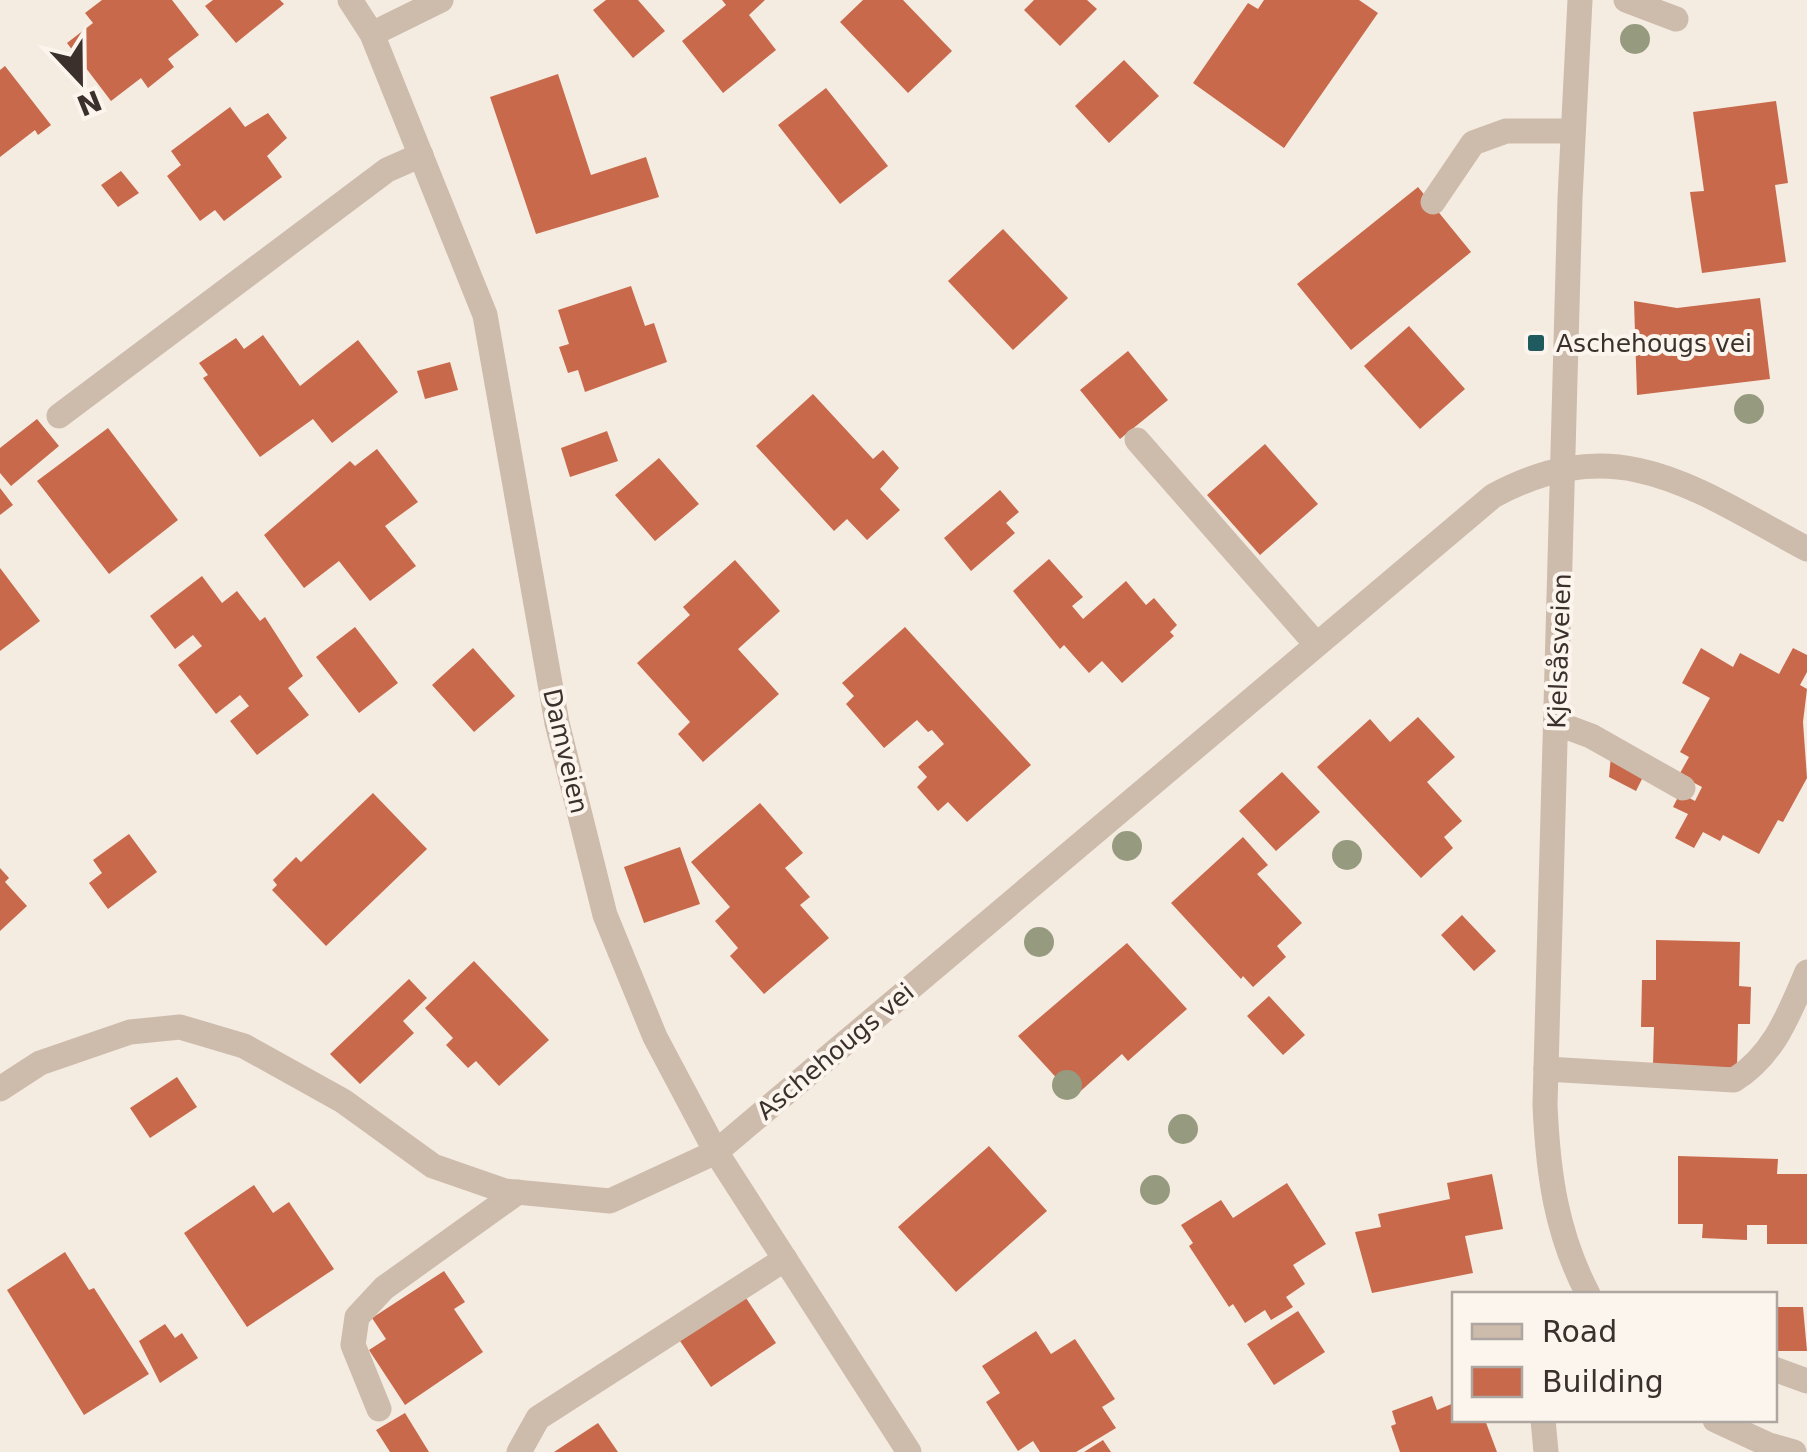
<svg xmlns="http://www.w3.org/2000/svg" width="1807" height="1452" font-family="'DejaVu Sans',sans-serif">
<style>
.building{fill:#c8694b}
.lines{fill:none;stroke-linecap:round;stroke-linejoin:round}
.service{stroke:#cdbbac;stroke-width:25}
.minor{stroke:#cdbbac;stroke-width:25}
.tertiary{stroke:#cdbbac;stroke-width:25}
.tree{fill:#969b7f}
.poi-dot{fill:#1f5a5e;stroke:#fbf5ee;stroke-width:4}
.labels{text-anchor:middle;stroke-width:8;stroke-linejoin:round;paint-order:stroke}
.poi-label{font-size:25px;fill:#3b302b;stroke:#fbf5ee;text-anchor:start}
.street-label{font-size:25px;fill:#3b302b;stroke:#fbf5ee}
</style>
<rect width="100%" height="100%" fill="#f4ebe1"/>
<!-- building -->
<path class="building" d="M102 0H172L199 35 168 59 174 67 148 88 141 78 111 101 67 43 93 23 85 13Z
M213 0H280L284 4 236 43 205 6Z
M606 0H638L665 31 633 58 593 10Z
M722 0H765L749 15 776 50 723 93 682 41 726 5Z
M863 0H903L952 51 908 93 840 22Z
M1034 0H1087L1097 9 1060 46 1024 10Z
M1264 0H1359L1378 13 1284 148 1193 83 1248 3 1258 9Z
M1124 60 1159 96 1109 143 1075 106Z
M5 66 51 125 38 135 35 130 0 157V70Z
M558 74 591 175 646 157 659 197 536 234 490 97Z
M826 88 888 166 840 204 778 125Z
M1776 101 1788 183 1775 185 1786 262 1702 273 1690 192 1704 191 1693 112Z
M230 107 245 127 268 113 287 138 267 156 282 177 224 221 215 210 200 221 167 176 181 165 171 151Z
M121 171 139 193 118 207 101 185Z
M1418 187 1471 252 1351 350 1297 284Z
M1003 229 1068 298 1013 350 948 281Z
M631 286 645 326 654 323 667 362 585 392 578 370 568 373 559 347 569 344 558 310Z
M1760 298 1770 379 1637 395 1634 301 1677 308Z
M1409 326 1465 389 1420 429 1364 366Z
M263 335 300 386 358 340 398 392 332 443 313 419 260 457 203 378 208 375 199 363 236 338 244 349Z
M1128 351 1168 400 1120 439 1080 390Z
M450 362 458 390 425 399 417 371Z
M813 394 873 459 883 450 899 468 880 489 900 510 867 540 847 519 834 531 756 446Z
M37 419 59 446 11 486 0 473V448Z
M108 428 178 520 109 574 37 481Z
M607 431 618 461 570 477 561 448Z
M1265 444 1318 504 1260 555 1207 495Z
M377 449 418 502 385 526 416 566 370 601 339 561 304 588 264 535 350 461 355 466Z
M659 458 699 504 655 541 615 495Z
M0 488 13 505 0 515Z
M1000 490 1019 512 1006 523 1015 533 971 571 944 538Z
M1049 559 1083 597 1072 606 1083 619 1126 581 1146 605 1154 598 1177 625 1170 632 1174 636 1122 683 1102 661 1089 673 1064 645 1060 649 1013 591Z
M735 560 780 611 738 649 779 694 703 762 678 734 690 722 637 663 690 615 683 607Z
M0 568 40 621 0 651Z
M202 576 222 603 237 591 260 621 265 617 303 676 288 688 309 715 257 755 230 721 249 706 240 695 216 714 178 665 202 646 193 635 175 649 150 616Z
M355 627 398 683 359 713 316 657Z
M905 627 1031 765 967 822 948 802 938 811 917 787 927 777 918 767 944 744 932 730 928 732 917 720 884 748 846 704 854 696 842 683Z
M473 648 515 696 474 732 432 685Z
M1701 648 1733 667 1740 653 1779 674 1793 648 1807 655V672L1800 685 1807 689 1803 722 1807 778 1783 822 1778 820 1759 854 1723 835 1720 841 1703 832 1694 848 1675 838 1688 814 1673 807 1680 793 1695 801 1702 787 1679 775 1689 757 1680 752 1710 698 1682 683Z
M1418 717 1455 757 1427 782 1462 821 1444 837 1453 848 1421 878 1317 767 1370 719 1390 742Z
M1611 756 1645 773 1636 791 1609 777Z
M1282 772 1320 812 1276 851 1239 811Z
M373 793 427 849 326 946 272 890 277 885 273 880 296 857 301 862Z
M760 803 803 853 785 868 810 897 800 905 829 938 764 994 730 956 738 948 715 921 730 907 691 862Z
M129 834 157 872 108 909 89 883 102 873 93 860Z
M1243 837 1268 865 1257 874 1302 923 1277 946 1286 957 1253 987 1243 976 1241 979 1171 903Z
M680 847 700 904 644 923 624 867Z
M0 868 9 878 5 882 27 906 0 931Z
M1462 915 1496 951 1474 971 1441 935Z
M1656 940 1740 942 1739 986 1751 987 1750 1024H1738L1737 1068 1653 1065 1654 1027H1641L1642 980H1656Z
M1127 943 1187 1009 1128 1061 1122 1054 1074 1097 1018 1036Z
M474 961 549 1040 499 1086 476 1061 468 1068 446 1045 453 1038 425 1008Z
M409 979 427 998 403 1021 414 1033 360 1084 330 1054Z
M1269 996 1305 1035 1283 1055 1247 1016Z
M177 1077 197 1107 150 1138 130 1108Z
M989 1146 1047 1211 956 1292 898 1227Z
M1678 1156 1778 1159 1777 1174H1807V1244H1767V1225H1747V1240L1702 1238 1703 1224H1678Z
M1492 1174 1503 1229 1465 1236 1473 1273 1372 1293 1355 1232 1381 1227 1378 1214 1450 1199 1447 1183Z
M1287 1183 1326 1244 1293 1265 1305 1284 1286 1297 1293 1307 1271 1320 1265 1310 1245 1323 1233 1304 1229 1307 1189 1246 1193 1243 1181 1225 1221 1200 1233 1218Z
M254 1185 273 1213 289 1202 334 1269 247 1327 184 1233Z
M65 1252 89 1290 94 1288 149 1374 84 1415 7 1290Z
M444 1271 465 1302 454 1309 483 1352 405 1405 369 1350 386 1339 372 1318Z
M744 1295 776 1343 711 1387 678 1338Z
M1774 1307H1803L1807 1351H1774Z
M1298 1311 1325 1352 1274 1385 1247 1344Z
M165 1324 175 1338 182 1333 198 1358 160 1383 139 1341Z
M1036 1331 1051 1354 1075 1339 1115 1399 1102 1407 1116 1428 1076 1452H1040L1033 1441 1018 1451 986 1402 1000 1393 982 1366Z
M1432 1396 1437 1410 1454 1403V1420H1485L1497 1452H1400L1391 1426 1396 1424 1392 1411Z
M405 1413 429 1452H390L376 1430Z
M598 1423 618 1452H554Z
M1103 1440 1111 1452H1084Z"/>
<g class="lines">
<!-- service -->
<path class="service" d="M1626 0 1676 19
M1433 202 1473 143 1506 131H1573
M59 416 387 170 421 155
M1137 440 1316 644
M1556 723 1591 736 1683 788
M1546 1069 1734 1080C1774 1055 1789 1014 1807 972
M1774 1369 1807 1381
M379 1409 353 1345 357 1317 384 1288 518 1192
M1543 1420 1546 1452
M519 1452 538 1418 785 1259"/>
<!-- minor -->
<path class="minor" d="M350 0 372 34 485 315 557 723 605 915 655 1037 716 1152 909 1452
M372 34 441 0
M0 1089 40 1063 130 1032 180 1027 244 1046 343 1101 433 1166 505 1191 610 1201 716 1152 1493 496C1619 428 1695 489 1807 549"/>
<!-- tertiary -->
<path class="tertiary" d="M1580 0 1570 198 1545 1105C1548 1173 1556 1233 1588 1294
M1715 1420 1769 1445 1794 1452"/>
</g>
<!-- trees -->
<g class="tree">
<circle cx="1635" cy="39" r="15"/>
<circle cx="1749" cy="409" r="15"/>
<circle cx="1127" cy="846" r="15"/>
<circle cx="1347" cy="855" r="15"/>
<circle cx="1039" cy="942" r="15"/>
<circle cx="1067" cy="1085" r="15"/>
<circle cx="1183" cy="1129" r="15"/>
<circle cx="1155" cy="1190" r="15"/>
</g>
<!-- markers -->
<rect class="poi-dot" x="1526" y="333" width="20" height="20" rx="5"/>
<g class="labels">
<!-- poi labels -->
<g class="poi-label">
<text x="1556" y="352">Aschehougs vei</text>
</g>
<!-- street labels -->
<g class="street-label">
<text transform="translate(1559 651) rotate(-88)" y="9">Kjelsåsveien</text>
<text transform="translate(566 751) rotate(77)" y="9">Damveien</text>
<text transform="translate(835 1051) rotate(-40)" y="9">Aschehougs vei</text>
</g>
</g>
<!-- legend -->
<rect x="1452" y="1292" width="325" height="130" fill="#fbf5ee" stroke="#aea6a0" stroke-width="2.5"/>
<rect x="1472" y="1324" width="50" height="15" fill="#cdbbac" stroke="#aea6a0" stroke-width="2.5"/>
<text x="1542" y="1342" font-size="30" fill="#3b302b">Road</text>
<rect x="1472" y="1367" width="50" height="30" fill="#c8694b" stroke="#aea6a0" stroke-width="2.5"/>
<text x="1542" y="1392" font-size="30" fill="#3b302b">Building</text>
<!-- north arrow -->
<g transform="translate(80 80) rotate(158)" stroke="#fbf5ee" stroke-width="8" paint-order="stroke">
<path d="M0-8L18 38L0 25L-18 38Z" fill="#3b302b"/>
<text y="-15" font-size="28" font-weight="bold" text-anchor="middle" fill="#3b302b">N</text>
</g>
</svg>
